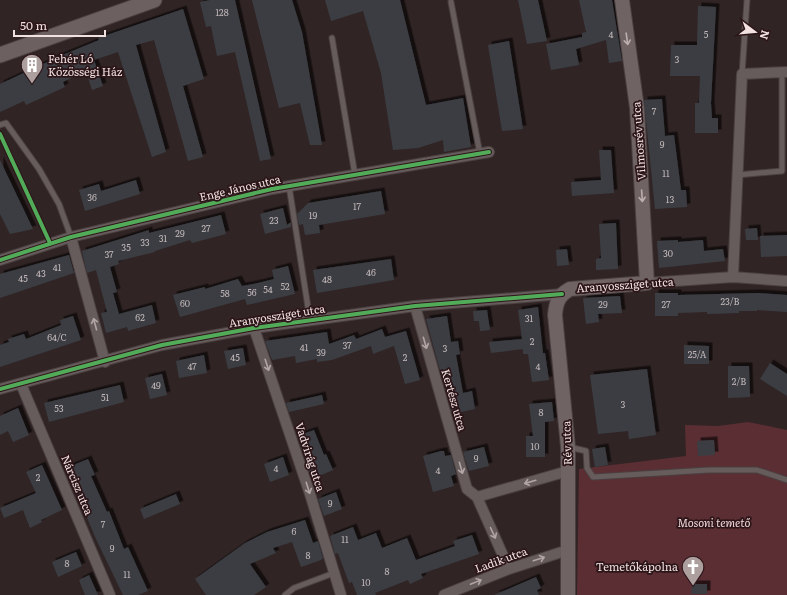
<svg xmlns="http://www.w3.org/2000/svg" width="787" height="595" font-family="Literata,serif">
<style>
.green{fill:#5b2e33}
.building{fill:#3a3e42;filter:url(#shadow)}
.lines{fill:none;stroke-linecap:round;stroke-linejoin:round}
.lane-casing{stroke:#4b4041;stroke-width:7}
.street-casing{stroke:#4b4041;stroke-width:12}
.secondary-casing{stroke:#4b4041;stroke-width:16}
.primary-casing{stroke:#4b4041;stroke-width:17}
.lane{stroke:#675c5c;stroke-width:5}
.street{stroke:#675c5c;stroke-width:10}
.secondary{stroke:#6f6363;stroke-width:14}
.primary{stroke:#6c6060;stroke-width:15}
.cycleway-casing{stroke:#2c1518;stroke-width:6}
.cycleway{stroke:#51ab58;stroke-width:4}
.oneway{stroke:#bdafaf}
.oneway2{stroke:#b3a5a5}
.labels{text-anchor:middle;stroke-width:3.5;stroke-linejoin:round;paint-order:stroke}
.number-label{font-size:9px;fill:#c3b8b9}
.poi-label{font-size:11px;fill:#f1e1e1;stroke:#2c1518;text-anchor:start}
.street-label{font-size:11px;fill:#f1e1e1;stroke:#2c1518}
.park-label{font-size:11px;font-style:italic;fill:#f1d9da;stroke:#2c1518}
</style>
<defs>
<filter id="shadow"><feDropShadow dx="3.5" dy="-3.5" stdDeviation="0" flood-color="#0009"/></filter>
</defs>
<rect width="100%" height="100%" fill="#312425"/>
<!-- green -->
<path class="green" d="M748 422 787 430V595H577L579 469 686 456 685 425 718 426Z"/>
<!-- building -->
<path class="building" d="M210 0H235L271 159 260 161 235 52 217 56 211 26 206 27 200 2Z
M252 0H292L302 32 322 145H310L300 103 279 108Z
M325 0H400L426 105 463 98 471 147 444 152 443 140 418 148 393 150 381 73 363 11 331 21Z
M518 0H538L547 41 527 44Z
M579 0H612L622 61 609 63 606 40 576 49 579 65 551 70 546 44 582 37V33L586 32Z
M698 6 716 7 711 103 712 118H718V133H695V103H699L700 76H670L671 45H697Z
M183 9 204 79 183 86 203 157 188 161 154 40 136 45 166 152 152 157 118 52 94 60 103 86 92 90 86 71 63 82 65 87 26 105 24 101 0 112V84L60 56 99 40 98 38Z
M509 41 523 129 502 131 488 45Z
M662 99 665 136 674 135 681 190H686L687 207 655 209 644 100Z
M599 150H611L614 193 572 196 571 182 601 180Z
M0 160 33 229 10 234 0 214Z
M136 180 140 194 85 211 79 190 99 184 101 191Z
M381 191 385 214 319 225 320 233 305 235 303 224 299 225 297 214 308 203Z
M283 208 287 225 291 222V227L265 234 260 214Z
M221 215 226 234 192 243 190 240 155 251V252L118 261 119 264 110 267 117 292 113 293 119 314 152 305 156 323 128 331 127 327 106 333 101 313 107 312 96 270 87 273 82 251 149 230V233Z
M616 223 618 269 596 270V259L601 258 599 224Z
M757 228 758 240H746L745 229Z
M787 235V256L761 257 760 236Z
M678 240V242L703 240 704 251 723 249 725 261 659 268 657 241Z
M567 249 569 265 557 266 556 250Z
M69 255 74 273 0 298V274Z
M391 259 394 280 317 293 313 270Z
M288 266 295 294 247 305 245 299 180 317 173 295 205 287V289L238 279 242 286 258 283 274 279 272 270Z
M655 293H678V295L758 293 787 295V312L757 310V311H739V313L707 314V312L678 313V316H655Z
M620 296 622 313 598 314 599 322 586 324 583 298Z
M538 307 543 353H545L549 380 532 382 528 354H523V349L491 353 489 342 522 339 518 310Z
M487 310 490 330 480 331 479 321H474L473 311Z
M73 316 81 340 0 367V345L9 342 8 339 24 334 26 339 61 325 60 320Z
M447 316 451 342 458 341 460 354 456 355 463 393 472 391 475 409 452 414 426 319Z
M382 329 385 337 406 331 420 380 405 384 394 346 373 354 371 346 332 360 317 362V359L296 363 295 356 272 360 265 341 327 332 329 344 354 335 356 339Z
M684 345 709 346V364H684Z
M243 348 246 365 228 369 224 351Z
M204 355 207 373 179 378 176 361Z
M770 363 787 374V396L760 379Z
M728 366H749L750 397 728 398Z
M647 369 656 435 629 439 628 431 598 434 590 375Z
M162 374 167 395 150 399 145 378Z
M120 385 124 402 49 422 44 403Z
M322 395 324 404 289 412 286 403Z
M552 402 554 421 545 422V457H526V436H533L529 404Z
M18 408 29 435 13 442 8 431 0 435V416Z
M314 430 324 455 326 454 333 470 312 479 297 436Z
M714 440 715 455 698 456 697 441Z
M484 447 489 466 469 471 463 452Z
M605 447 608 465 595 467 592 449Z
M441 451H444L445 456 451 455 456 474 451 476 454 486 433 492 423 456Z
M283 457 289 475 270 482 264 464Z
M88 459 95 475 91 476 107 512 109 511 124 549 128 547 148 591 138 595H123L96 539 66 468Z
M42 465 62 510 41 520 42 522 30 528 23 510 4 518 0 508 36 493 26 472Z
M336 492 342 509 324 516 318 499Z
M176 494 180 504 144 519 140 509Z
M305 520 313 543 318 541 323 558 321 560 301 567 292 542 273 548 276 553 250 564 266 587 254 595H206L195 579 245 543 267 532Z
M353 527 358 540 376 533 382 548 407 538 416 560 455 546 453 541 472 535 479 554 421 574 423 578 410 584 408 580 375 593 376 595H357L352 582 349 583 338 553 335 554 330 536Z
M76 552 82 566 58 577 52 562Z
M89 575 98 595H85L79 580Z
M536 577 541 588 537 590 539 595H494Z
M692 584H707V594H691Z"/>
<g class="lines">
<!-- lane casing -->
<g class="lane-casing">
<path id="lane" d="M451 2 480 154
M332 38 355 175
M742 74 747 0
M0 125 6 123 39 169 59 204 71 237
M737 175 782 171V72
M289 186 310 320
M569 447 586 451 587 468 593 477 709 470H757L787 480
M285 595 294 588 334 573"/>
</g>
<!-- street casing -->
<g class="street-casing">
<path id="street" d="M71 237 105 362
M0 260 71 237 272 189 489 152
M733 277 742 74 787 72
M647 283 733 277 787 281
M415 306 467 489 477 497 509 569
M254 328 310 494 341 595
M21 384 110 595
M0 389 162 345 254 328 415 306 562 294
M477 497 568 471
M444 595 509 569 568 550"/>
</g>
<!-- secondary casing -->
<g class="secondary-casing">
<path id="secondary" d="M568 595V447L555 315C556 302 559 295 570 289L647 283 637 108 622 0"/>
</g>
<!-- primary casing -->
<g class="primary-casing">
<path id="primary" d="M0 55 154 0"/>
</g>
<!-- lane -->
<use href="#lane" class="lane"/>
<!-- street -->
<use href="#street" class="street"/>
<!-- secondary -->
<use href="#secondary" class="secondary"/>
<!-- primary -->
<use href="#primary" class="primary"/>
<!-- cycleway casing -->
<g class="cycleway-casing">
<path id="cycleway" d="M0 134 50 243
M0 260 71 237 272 189 489 152
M0 389 162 345 254 328 415 306 562 294"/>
</g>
<!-- cycleway -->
<use href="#cycleway" class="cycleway"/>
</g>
<!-- one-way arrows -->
<defs><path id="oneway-shaft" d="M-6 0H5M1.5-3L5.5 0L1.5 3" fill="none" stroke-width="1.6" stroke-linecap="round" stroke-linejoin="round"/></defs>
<g class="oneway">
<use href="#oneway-shaft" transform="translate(627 39) rotate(82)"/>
<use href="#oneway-shaft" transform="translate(642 196) rotate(86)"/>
</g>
<g class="oneway2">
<use href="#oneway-shaft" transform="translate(95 324) rotate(-105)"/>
<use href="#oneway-shaft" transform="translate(425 343) rotate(74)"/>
<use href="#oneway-shaft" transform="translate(267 365) rotate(72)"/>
<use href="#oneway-shaft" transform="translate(461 468) rotate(74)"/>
<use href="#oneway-shaft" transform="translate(530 482) rotate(164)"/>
<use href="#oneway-shaft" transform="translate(308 488) rotate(72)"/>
<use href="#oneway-shaft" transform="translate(493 533) rotate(65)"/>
<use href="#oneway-shaft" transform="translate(539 559) rotate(-18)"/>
<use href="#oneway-shaft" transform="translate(476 582) rotate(-22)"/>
</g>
<!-- icons -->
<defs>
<g id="building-pin" transform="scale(1.15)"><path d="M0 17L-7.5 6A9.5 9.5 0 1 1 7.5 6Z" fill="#ae9f9f" stroke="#2c1518"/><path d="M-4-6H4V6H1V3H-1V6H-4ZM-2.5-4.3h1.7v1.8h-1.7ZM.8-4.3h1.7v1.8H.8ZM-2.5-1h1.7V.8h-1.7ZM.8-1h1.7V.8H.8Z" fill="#fff"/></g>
<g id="church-pin" transform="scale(1.15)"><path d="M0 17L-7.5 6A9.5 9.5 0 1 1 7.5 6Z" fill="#ae9f9f" stroke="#2c1518"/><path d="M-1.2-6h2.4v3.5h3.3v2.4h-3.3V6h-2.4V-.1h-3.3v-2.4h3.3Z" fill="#fff"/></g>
</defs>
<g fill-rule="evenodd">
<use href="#building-pin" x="32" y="65"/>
<use href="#church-pin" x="693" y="567"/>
</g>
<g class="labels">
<!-- number labels -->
<g class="number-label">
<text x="222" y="16">128</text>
<text x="611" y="38">4</text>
<text x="706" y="38">5</text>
<text x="677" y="63">3</text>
<text x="654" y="115">7</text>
<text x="662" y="148">9</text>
<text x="666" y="177">11</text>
<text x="92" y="201">36</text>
<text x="670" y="203">13</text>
<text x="357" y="210">17</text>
<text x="313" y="219">19</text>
<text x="274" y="224">23</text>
<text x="206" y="232">27</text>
<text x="180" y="237">29</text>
<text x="163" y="242">31</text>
<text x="145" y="246">33</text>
<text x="126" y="251">35</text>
<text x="668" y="257">30</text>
<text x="109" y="258">37</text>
<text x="57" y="271">41</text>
<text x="371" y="276">46</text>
<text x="41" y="277">43</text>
<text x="23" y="282">45</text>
<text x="327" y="283">48</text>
<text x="285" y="290">52</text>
<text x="268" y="293">54</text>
<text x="252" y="296">56</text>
<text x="225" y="297">58</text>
<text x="730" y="305">23/B</text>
<text x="185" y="307">60</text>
<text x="603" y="308">29</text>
<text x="666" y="308">27</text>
<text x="140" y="321">62</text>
<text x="529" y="322">31</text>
<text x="57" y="341">64/C</text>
<text x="532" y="345">2</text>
<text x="347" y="349">37</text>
<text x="304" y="351">41</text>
<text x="445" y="352">3</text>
<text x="321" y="356">39</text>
<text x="697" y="358">25/A</text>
<text x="235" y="361">45</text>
<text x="405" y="361">2</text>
<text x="192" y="370">47</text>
<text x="538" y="370">4</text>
<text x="739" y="385">2/B</text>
<text x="156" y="389">49</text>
<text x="105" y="401">51</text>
<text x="623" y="408">3</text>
<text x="59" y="412">53</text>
<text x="541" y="416">8</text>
<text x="535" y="450">10</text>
<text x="476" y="462">9</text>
<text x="276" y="472">4</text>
<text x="438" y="474">4</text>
<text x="38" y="481">2</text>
<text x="330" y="507">9</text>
<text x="103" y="528">7</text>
<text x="294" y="535">6</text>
<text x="345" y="543">11</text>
<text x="112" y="552">9</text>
<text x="308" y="559">8</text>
<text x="67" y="567">8</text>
<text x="387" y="575">8</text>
<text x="127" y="578">11</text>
<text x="366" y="586">10</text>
</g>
<!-- poi labels -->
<g class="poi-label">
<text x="48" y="63">Fehér Ló<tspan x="48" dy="13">Közösségi Ház</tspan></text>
<text x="678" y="571" text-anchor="end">Temetőkápolna</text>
</g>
<!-- street labels -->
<g class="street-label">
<text transform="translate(639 141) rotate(-94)" y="4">Vilmosrév utca</text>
<text transform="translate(240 188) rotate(-13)" y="4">Enge János utca</text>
<text transform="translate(625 285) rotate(-4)" y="4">Aranyossziget utca</text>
<text transform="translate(277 316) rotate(-9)" y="4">Aranyossziget utca</text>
<text transform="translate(454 400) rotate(74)" y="4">Kertész utca</text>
<text transform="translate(567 443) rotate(-92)" y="4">Rév utca</text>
<text transform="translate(310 457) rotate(72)" y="4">Vadvirág utca</text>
<text transform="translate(77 485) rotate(67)" y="4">Nárcisz utca</text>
<text transform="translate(501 560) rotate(-20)" y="4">Ladik utca</text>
</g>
<!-- park labels -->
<g class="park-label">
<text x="714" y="527">Mosoni temető</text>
</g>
</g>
<!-- north arrow -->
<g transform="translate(755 32) rotate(106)" stroke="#2c1518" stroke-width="3" paint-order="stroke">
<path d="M0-3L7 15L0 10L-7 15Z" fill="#f1e1e1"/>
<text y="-6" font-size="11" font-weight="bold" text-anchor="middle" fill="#f1e1e1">N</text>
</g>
<!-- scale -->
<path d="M14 30v6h91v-6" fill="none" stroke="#f1e1e1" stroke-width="2"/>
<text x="20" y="30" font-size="12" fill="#f1e1e1" stroke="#2c1518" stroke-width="3" paint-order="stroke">50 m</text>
</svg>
